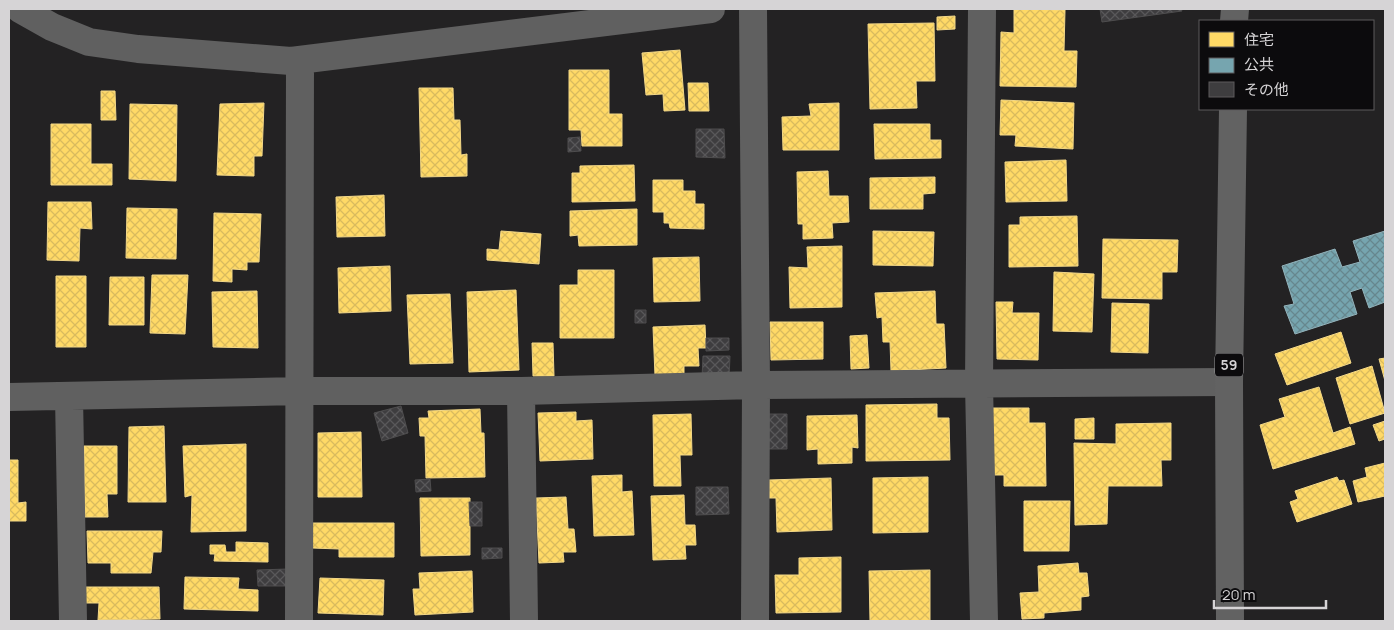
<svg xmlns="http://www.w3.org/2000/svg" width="1394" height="630" font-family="Manrope,'Noto Sans JP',sans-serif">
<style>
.homes{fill:url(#homes-cross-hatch);stroke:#f3d888}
.public{fill:url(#public-cross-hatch);stroke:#93b3bb}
.building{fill:url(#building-cross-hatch);stroke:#4e4d4e}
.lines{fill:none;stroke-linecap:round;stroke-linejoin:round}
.minor{stroke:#606060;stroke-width:28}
.major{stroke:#626262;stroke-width:28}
.labels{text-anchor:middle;stroke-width:5;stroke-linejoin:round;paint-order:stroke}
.shield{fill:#0c0b0d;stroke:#99989a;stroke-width:1}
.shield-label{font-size:14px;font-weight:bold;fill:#d6d4d6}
</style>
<defs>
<pattern id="homes-cross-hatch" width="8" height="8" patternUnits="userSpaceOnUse" patternTransform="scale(1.25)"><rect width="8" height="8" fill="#ffd966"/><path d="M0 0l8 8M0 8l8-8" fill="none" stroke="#d9ba5e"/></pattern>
<pattern id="public-cross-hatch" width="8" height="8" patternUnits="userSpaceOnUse" patternTransform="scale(1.25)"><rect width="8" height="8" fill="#76a5af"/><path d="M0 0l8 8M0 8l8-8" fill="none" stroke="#66878e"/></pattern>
<pattern id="building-cross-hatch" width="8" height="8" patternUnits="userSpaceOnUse" patternTransform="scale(1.25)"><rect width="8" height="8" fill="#3e3d3f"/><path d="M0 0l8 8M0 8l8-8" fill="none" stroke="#59585a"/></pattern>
</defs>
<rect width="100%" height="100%" fill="#232223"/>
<!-- homes -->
<path class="homes" d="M1014 9 1065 10 1064 51H1077L1076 87 1000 86 1001 32 1014 33Z
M955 16V29L937 30V17Z
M934 23 935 81H916L917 108 870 109 868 24Z
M680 50 685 110 664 111 663 94 646 95 642 53Z
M569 70H609V114H622V146H582L581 130H569Z
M688 83H708L709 111H689Z
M419 88H453L454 120H460L461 155 467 154V176L421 177Z
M101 91H115L116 120H101Z
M1001 100 1074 103 1073 149 1015 146 1016 135H1000Z
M264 103 262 156H254V176L217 175 220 104Z
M839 103V150H783L782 117 811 116 809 104Z
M130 104 177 105 176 181 129 179Z
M51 124H91V164H112V185H51Z
M874 124H930V140H941V158L875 159Z
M1066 160 1067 201 1006 202 1005 162Z
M634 165 635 201 572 202V173H580V166Z
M828 171 829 196H848L849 222 832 223 833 238 803 239V224H798L797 172Z
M935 177V193L923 194V209H870V178Z
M653 180H683V191H695V204H704V229L670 228 669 223H664V212H653Z
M384 195 385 236 337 237 336 197Z
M48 202H91L92 229 80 228 79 261 47 260Z
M127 208 177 209 176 259 126 258Z
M637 209V245L579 246 578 235 570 236V211Z
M214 213 261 214 259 262H247V270L232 269V282L213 281Z
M1077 216 1078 266 1009 267V225H1020V217Z
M501 231 541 234 539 264 487 260V249L499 250Z
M873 231 934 232 933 266 873 265Z
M1103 239 1178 240 1177 272H1162V299L1102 298Z
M842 246V307L790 308 789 267 808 268 807 247Z
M699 257 700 301 654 302 653 258Z
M390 266 391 311 339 313 338 268Z
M578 270H614V338H560V285H578Z
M1054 272 1094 274 1092 332 1053 331Z
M152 275H188L185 334 150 333Z
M56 276H86V347H56Z
M110 277H144V325H109Z
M516 290 519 370 469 372 467 292Z
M257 291 258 348 213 347 212 292Z
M935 291 936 324H944L946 368 891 371 890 342H883L882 317 877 318 875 293Z
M450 294 453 363 410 364 407 295Z
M996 302H1013L1012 313H1039L1038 360 997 359Z
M1112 303 1149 304 1148 353 1111 352Z
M770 322H823V359L771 360Z
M705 325 706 348H698L699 366H684V375L655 376 653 327Z
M1341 332 1351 363 1287 385 1275 354Z
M867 335 869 368 851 369 850 336Z
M532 343H553L554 376H533Z
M1385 358V381L1379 359Z
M1372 366 1385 413 1350 424 1336 378Z
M1319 387 1333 433 1350 427 1355 444 1273 469 1260 425 1285 417 1279 399Z
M937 404V418H949L950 460 866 461V405Z
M992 408H1029V423H1045L1046 486H1004V475H993Z
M480 409 481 433H484L485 477 426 478 425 436H420L419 418H429L428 411Z
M576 412V421L592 420 593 459 540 461 538 413Z
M691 414 692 455H680L681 486H654L653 415Z
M857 415 858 448 852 447V463L818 464V449L807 450V416Z
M1094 418V439H1075V419Z
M1385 421V439L1379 441 1373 425Z
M1171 423V460H1161L1162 486H1108L1107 524 1075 525 1074 443 1116 444V424Z
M164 426 166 502H128L129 427Z
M361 432 362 497H318V433Z
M246 444V531L191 532 192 495 185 497 183 446Z
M84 446H117V494H107L108 517H85Z
M9 460H18V503L26 502V521H9Z
M1385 463V496L1358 502 1353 481 1367 477 1365 468Z
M622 475V492L632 491 634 535 594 536 592 476Z
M928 477V532L873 533V478Z
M1337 477 1339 481 1344 480 1352 504 1297 522 1290 502 1298 499 1295 491Z
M831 478 832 530 777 532 776 498H769V480Z
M684 495 685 525H695L696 545H685L686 559 653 560 651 496Z
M566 497 568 529H574L576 552H563L564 562 539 563 536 498Z
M420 498H470V555L421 556Z
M1024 501H1070L1069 551H1024Z
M312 523H394V557H339V549L312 548Z
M87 531H162L161 552H153L151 573H111V563H88Z
M236 542 268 543V562L214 561 215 554H210V545H225L226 552H236Z
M841 557V612L776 613 775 575H799V558Z
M1078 563 1079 573H1087L1089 596 1081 597V610L1044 613V618L1022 619 1020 593 1039 592 1038 566Z
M930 570V621H870L869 571Z
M472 571 473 612 415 615 413 589H420L419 573Z
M185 577 239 578 238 589 258 590V611L184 609Z
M320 578 384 580 383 615 318 613Z
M83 587H159L160 619 98 620 99 603H83Z"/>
<!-- public -->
<path class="public" d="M1385 231V302L1369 308 1362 288 1350 292 1357 314 1295 334 1284 306 1294 304 1282 266 1335 249 1342 267 1360 262 1353 241Z"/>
<!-- building -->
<path class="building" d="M1100 9H1181L1182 11 1102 22Z
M696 129H724L725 158 696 157Z
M580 137 581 151 568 152V138Z
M635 310H646V323H635Z
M706 338H729V350L706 351Z
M703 356H730L729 379 702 378Z
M401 406 408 433 382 441 374 413Z
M767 414H787V449H768Z
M430 479 431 491 416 492 415 480Z
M696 487H728L729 514 696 515Z
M469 502H482V526H470Z
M482 548H502V558L482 559Z
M288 569V586H258L257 570Z"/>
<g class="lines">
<!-- minor -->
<path class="minor" d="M20 9 52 27 89 42 138 49 291 61 711 9
M753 9 756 385 755 621
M982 9 979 384 984 621
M521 391 524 621
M69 396 73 621
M9 397 299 391H521L756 385 1229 382
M299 621 300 60"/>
<!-- major -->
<path class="major" d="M1234 21 1235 9
M1230 621 1229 382 1233 109"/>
</g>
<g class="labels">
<!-- shield labels -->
<rect class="shield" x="1215" y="353.5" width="28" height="23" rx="4"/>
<g class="shield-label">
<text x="1229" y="370">59</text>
</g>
</g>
<!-- border -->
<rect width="1394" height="630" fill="none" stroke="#d6d4d6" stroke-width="20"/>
<!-- legend -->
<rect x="1199" y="20" width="175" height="90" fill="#0c0b0d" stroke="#5d5b5d"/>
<rect x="1209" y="32" width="25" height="15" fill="#ffd966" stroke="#5d5b5d"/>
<text x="1244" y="45" font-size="15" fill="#d6d4d6">住宅</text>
<rect x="1209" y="58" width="25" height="15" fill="#76a5af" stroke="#5d5b5d"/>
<text x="1244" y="70" font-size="15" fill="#d6d4d6">公共</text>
<rect x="1209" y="82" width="25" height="15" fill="#3e3d3f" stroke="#5d5b5d"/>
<text x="1244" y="95" font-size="15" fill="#d6d4d6">その他</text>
<!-- scale -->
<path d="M1214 600v8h112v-8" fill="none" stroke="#d6d4d6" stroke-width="2.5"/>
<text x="1222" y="600" font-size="15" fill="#d6d4d6" stroke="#0c0b0d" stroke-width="4" paint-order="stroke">20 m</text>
</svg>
